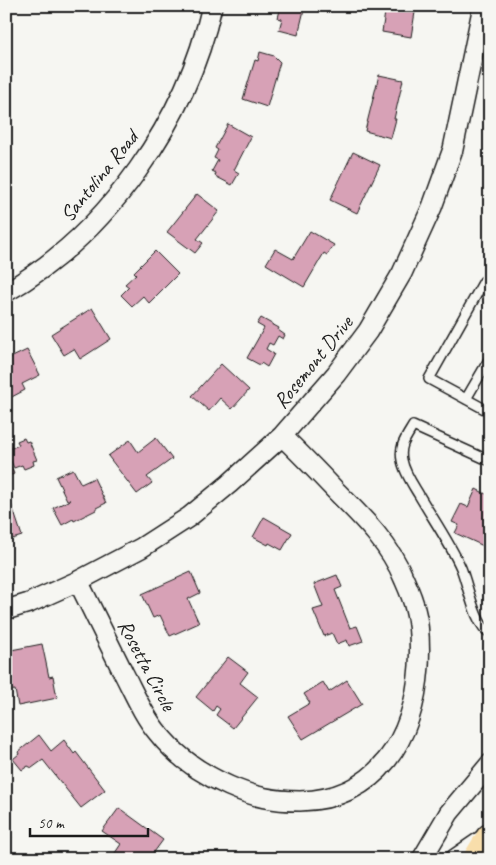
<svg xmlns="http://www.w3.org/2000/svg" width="496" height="865" font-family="Caveat,sans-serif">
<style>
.building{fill:#d7a1b6;stroke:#1c1c1c}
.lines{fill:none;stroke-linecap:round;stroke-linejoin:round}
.lane-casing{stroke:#1c1c1c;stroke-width:12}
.street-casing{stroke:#1c1c1c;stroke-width:22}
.highway-casing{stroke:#1c1c1c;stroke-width:31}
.lane{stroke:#f6f6f2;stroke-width:9}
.street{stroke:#f6f6f2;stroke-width:19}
.highway{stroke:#f8deab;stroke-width:28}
.labels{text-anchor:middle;stroke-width:4;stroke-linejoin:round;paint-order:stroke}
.street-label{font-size:21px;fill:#1c1c1c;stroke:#f6f6f2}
</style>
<rect width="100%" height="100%" fill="#f6f6f2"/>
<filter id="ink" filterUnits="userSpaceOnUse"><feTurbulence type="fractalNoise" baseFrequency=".02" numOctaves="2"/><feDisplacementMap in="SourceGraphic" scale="10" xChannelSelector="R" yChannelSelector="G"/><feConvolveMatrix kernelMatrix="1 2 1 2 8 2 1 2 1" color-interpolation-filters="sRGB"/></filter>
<g filter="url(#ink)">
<!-- building -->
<path class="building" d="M281 6H305L298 35 279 30 282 19 278 18Z
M386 6H416L411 37 382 32Z
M260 52 274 56 280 62 267 107 243 99 255 60 258 61Z
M379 75 403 80 394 119H396L391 138 365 131Z
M228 124 251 137 234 170 239 173 232 185 215 176 216 173 212 171 218 160 214 158 218 150 215 148Z
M353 152 380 165 357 213 330 200Z
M197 194 219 211 197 239 203 243 195 253 167 232Z
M310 231 334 245 327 255 324 253 304 287 266 264 275 249 293 259Z
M155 251 178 274 149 303 143 296 132 306 121 295 129 287 125 284 136 274 134 272Z
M92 308 111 339 80 359 74 349 64 355 51 334Z
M261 318 279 328 278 330 285 335 283 339 278 336 273 345 269 343 266 349 274 354 267 367 261 363 260 365 247 358 264 328 257 324Z
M27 350 40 375 22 384 25 390 6 400V360Z
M221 364 249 390 232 409 220 398 209 411 192 396Z
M24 438 26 442 29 441 37 460 33 461 34 465 24 469 22 465 14 468 6 450 19 445 17 441Z
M156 438 172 459 147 477 152 483 137 494 108 456 130 440 138 452Z
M6 455 14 474 6 477Z
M73 469 81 484 94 478 106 503 96 508V510L74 521 73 519 62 525 53 508 70 500H67L56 477Z
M6 488 22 536 6 541V545Z
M476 489 490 496V549L455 533 459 525 452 522 461 504 468 507Z
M264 517 292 533 282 550 269 543 268 545 253 537Z
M191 572 200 593 188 599 199 623 170 636 160 615 153 618 142 594Z
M337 575 342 587 335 590 350 628 357 626 363 641 349 646 347 640 337 644 332 633 324 636 313 610 323 607 314 584Z
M42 644 49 677 53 676 57 698 18 706 15 690 6 691V651Z
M228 657 248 672 240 683 258 697 233 728 216 715 220 709 216 706 213 711 196 697Z
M347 680 362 704 303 739 288 716 310 703 304 694 323 682 329 692Z
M39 735 51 751 64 740 74 754 76 752 105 790 81 808 43 760 32 768 28 766 22 770 13 759 19 754 18 752Z
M119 808 163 840 149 859H116L113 856 121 844 102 831Z
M6 819 12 838 6 839Z"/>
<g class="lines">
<!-- lane casing -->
<g class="lane-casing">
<path id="lane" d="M490 278 484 281 429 379 490 412
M466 399 490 358
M490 461 413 426C406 438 399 446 402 460 404 472 413 485 419 495 433 519 450 543 461 568 468 585 475 626 490 633"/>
</g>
<!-- street casing -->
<g class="street-casing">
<path id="street" d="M6 292C108 234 187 119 212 6
M78 581C93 611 108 642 123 672 134 693 143 715 158 733 176 756 202 774 229 786 254 797 273 801 300 801 379 799 414 737 419 666 420 648 420 627 415 609 413 599 408 588 404 579 390 544 362 517 337 492 319 473 301 454 282 436
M6 610 29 603 78 581 141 548 189 517 229 484 282 436 336 374 368 331 402 273 432 207 453 149 483 6
M422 859 449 813 490 764
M455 859 487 837"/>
</g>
<!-- highway casing -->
<g class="highway-casing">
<path id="highway" d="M477 859 490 838"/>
</g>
<!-- lane -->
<use href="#lane" class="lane"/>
<!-- street -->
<use href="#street" class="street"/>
<!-- highway -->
<use href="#highway" class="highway"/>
</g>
</g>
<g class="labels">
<!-- street labels -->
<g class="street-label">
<text transform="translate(99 176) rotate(-51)" y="7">Santolina Road</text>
<text transform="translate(313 362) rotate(-51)" y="7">Rosemont Drive</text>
<text transform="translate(147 665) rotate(62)" y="7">Rosetta Circle</text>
</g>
</g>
<!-- margin -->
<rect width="496" height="865" fill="none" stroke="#f6f6f2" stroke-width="25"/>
<rect x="12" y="12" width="471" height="840" fill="none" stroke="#1c1c1c" stroke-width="2" filter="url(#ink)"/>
<!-- scale -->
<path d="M30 828v8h118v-8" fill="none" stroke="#1c1c1c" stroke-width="2.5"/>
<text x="38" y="828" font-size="15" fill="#1c1c1c" stroke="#f6f6f2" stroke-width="4" paint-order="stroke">50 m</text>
</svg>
